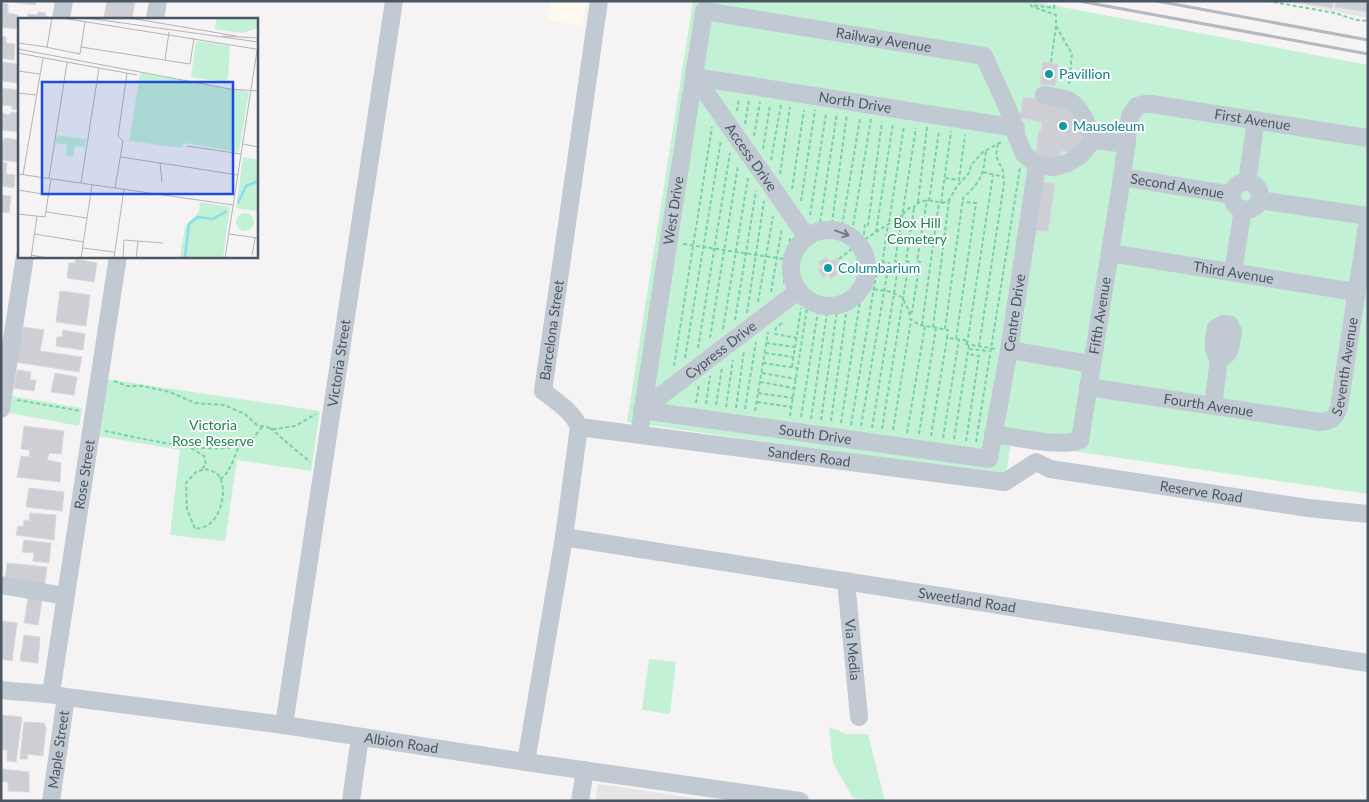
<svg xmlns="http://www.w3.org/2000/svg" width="1369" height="802" font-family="Lato,sans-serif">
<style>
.commercial{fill:#fdf9ef}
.education{fill:#e6e4e5}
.green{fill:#c3f1d5}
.building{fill:#cdcfd5;stroke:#d7d9de}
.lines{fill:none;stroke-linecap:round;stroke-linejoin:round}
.path{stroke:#7ad0a6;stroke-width:2;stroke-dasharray:4 2.5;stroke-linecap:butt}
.minor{stroke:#c1cad2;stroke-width:18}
.rail{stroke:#b5b8bd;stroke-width:3}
.oneway{stroke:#6e7983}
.culture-dot{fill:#0f9aa8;stroke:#fff;stroke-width:2}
.labels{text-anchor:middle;stroke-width:4;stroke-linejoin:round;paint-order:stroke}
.street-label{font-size:14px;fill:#4a5661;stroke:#fff}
.culture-label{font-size:14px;fill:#0d838f;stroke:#fff;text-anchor:start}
.park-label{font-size:14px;fill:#17864f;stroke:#fff}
.inset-river{fill:none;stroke:#90daee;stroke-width:2.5}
.inset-road{fill:none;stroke:#b1b4b9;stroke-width:1}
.view{fill:#1d4ed8;fill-opacity:0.15;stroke:#1d4ed8;stroke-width:2.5}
.inset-edge{fill:none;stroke:#4a5661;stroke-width:2.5}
</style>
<rect width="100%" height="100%" fill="#f5f3f3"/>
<!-- commercial -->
<path class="commercial" d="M551 1H587L582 26 547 20Z"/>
<!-- education -->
<path class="education" d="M1294 1H1368V18L1293 3Z
M598 784 640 790 712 801H595Z"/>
<!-- green -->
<path class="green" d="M693 1H1030L1368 65V494L1011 442 1006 476 627 422Z
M107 379 320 411 311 471 237 460 225 541 170 535 180 450 98 436Z
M1 394 82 408 79 426 5 412Z
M649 659 676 662 670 714 642 710Z
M829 727 847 734H868L885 801 853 798 833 763Z"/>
<!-- building -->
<path class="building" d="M4 1H36L35 5Z
M107 1H135L132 19 104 17Z
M1302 1H1333L1332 8 1302 3Z
M1336 1H1368V12L1335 7Z
M1 3 8 4V13L18 15 16 29 1 27Z
M38 12 46 13 45 16 58 19H27L28 14 37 15Z
M1 36 6 37V43L15 44 14 60 2 58Z
M1 62 19 64V83L1 81Z
M1043 62 1058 64 1055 86 1040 84Z
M1 88 19 90V110L12 109V106L1 105Z
M1023 97 1077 105 1085 117 1080 151 1074 153 1061 151 1060 161 1035 157 1039 130H1041L1042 122 1020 118Z
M11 112 19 113V132L1 130V113L10 115Z
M4 138 19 140V162L1 160V141H4Z
M1 162 7 163 6 174 15 175 14 188 1 186Z
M1038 181 1055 184 1048 232 1031 230Z
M1 195 11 196 9 213 1 212Z
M826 257 829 262 837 258 840 262 838 263 839 266 835 269 838 273 831 279 828 274 823 278 818 270 822 267 818 262Z
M76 259 97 263 94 282 67 278 69 263H75Z
M60 291 90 295 86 326 56 322Z
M23 327 44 330 40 351 82 357 79 372 16 362Z
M63 330 85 334 83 350 56 346 57 337H62Z
M17 370 31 372 30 380H36L34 391 14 388Z
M55 373 77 377 74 395 51 392Z
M24 426 64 431 61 454 49 453 47 460 61 463 60 482 17 477 21 456 29 457 30 450 21 449Z
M29 488 64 492 62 511 26 507Z
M30 513 56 515 54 540 16 535 18 526 23 527 24 520 29 521Z
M24 540 51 543 49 563 33 561 34 553 22 552Z
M7 563 47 567 44 588 5 582Z
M29 593 43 595 38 625 24 623Z
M1 621 17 623 12 661 1 659Z
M24 635 40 637 38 663 20 661Z
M1 715 22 717 16 762 7 761V750L1 749Z
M24 722 44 723 46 728 43 756 28 754 27 759H20Z
M2 769 29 772V792L8 791V782L1 781Z"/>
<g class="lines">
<!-- path -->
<path class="path" d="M1267 1 1335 13 1356 20 1368 21
M1056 26 1072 54 1069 84
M1051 62 1056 26V15L1031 6V5L1054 8 1055 1
M737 111 739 99
M745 124 749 99
M754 136 760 102
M763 149 770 105
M771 160 781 105
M983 172 1004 177
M780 174 790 107
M945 178 959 180 965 135
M792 189 804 110
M801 201 815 110
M929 201 939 131
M918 202 927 127
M941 203 951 131
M810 215 826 114
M889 222 904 126
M819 229 837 113
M831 230 847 114
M841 232 860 119
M876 232 893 123
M790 238 789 247 794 254
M851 238 871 119
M863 241 865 224 868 225 882 122
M683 244 791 260
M839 259 859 243 901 216 909 208H914L915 204 927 200 943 203 949 200 957 186 970 172 971 165 983 152 1003 141
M784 283 785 274 791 271
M861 288 888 291 902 297 909 311 910 319 920 325 948 330 947 338 965 340V344L996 349
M771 292 782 228
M758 302 773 216
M747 313 764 201
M910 313 912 312 920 262 917 261 927 200
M735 320 756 191
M782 323 776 328 775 334 797 338
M922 325 939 202
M933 327 949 200
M723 329 748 178
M945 329 963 198C982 180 983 176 986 151
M710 338 738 165
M956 339 976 203 963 202
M766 343 795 347
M967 344 993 175
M979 346 1004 184 1003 171 996 156 998 143
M698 348 730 153
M969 349 989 351
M765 353 794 357
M685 358 721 140
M763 363 797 368
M674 366 712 127
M792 367 801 308
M762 373 796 379
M114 381 127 386H142L170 392 195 403 224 405 245 414 257 425 275 429 295 426 316 414
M760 382 794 388
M758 393 793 398
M17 400 81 411
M757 402 791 407
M696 403 699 385
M706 404 710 376
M716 405 722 368
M726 407 733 360
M736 408 744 351
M745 409 756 342
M755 411 768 332
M790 416 808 302
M801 417 819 305
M811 419 828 306
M821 420 838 304
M831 421 848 300
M841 423 861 295 864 289
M851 425 878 264 882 265 888 224
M861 426 889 263 882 262
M270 428 310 462
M872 428 899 263 895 261 916 128
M882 429 909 262 906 261 914 208
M893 430 911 320
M105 431C137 437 225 460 250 441 255 437 259 430 263 426
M907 433 925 326
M919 434 936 328
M931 436 947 338
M943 438 959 339
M954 439 969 345
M966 441 979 356 968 354
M976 442 1020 168
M191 448 204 456 206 465 199 471
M205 469C208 470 213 471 216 473 230 484 221 520 206 526 203 528 198 528 195 529L187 509 186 483 196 472Z
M220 479C231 473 234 455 240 444"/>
<!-- minor -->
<g class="minor">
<path d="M61 19 64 1"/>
<path d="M155 19 158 1"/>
<path id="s1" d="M695 77 1016 128"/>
<path id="s2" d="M695 77 807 237"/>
<path d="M1093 140 1127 144"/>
<path id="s3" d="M1122 177 1232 195"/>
<path d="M1247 182 1256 120"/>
<circle cx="1246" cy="196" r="14"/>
<path d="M1259 200 1368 216"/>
<circle cx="829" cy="268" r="38"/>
<path id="s4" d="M1110 253 1356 292"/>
<path d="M1233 272 1243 209"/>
<path d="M1009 350 1091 364"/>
<path id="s5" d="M1088 387 1320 422C1331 421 1336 418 1339 407L1368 219"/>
<path d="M1213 405 1219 359C1211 349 1214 340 1216 328L1223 324 1230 325 1233 331C1231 343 1232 355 1219 359"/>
<path d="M1 409 25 256"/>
<path id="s6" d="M642 410 989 459 1009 350 1037 165"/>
<path id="s7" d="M642 410 798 291"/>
<path id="s8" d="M579 427 1005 482 1036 462 1050 469 1308 508 1368 514"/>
<path id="s9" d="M639 434 704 11 984 56 1012 118 1017 138 1024 154 1037 165 1054 167 1068 163 1081 155 1093 140C1089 128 1080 105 1068 100 1061 97 1051 97 1044 95"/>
<path id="s10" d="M993 434C1017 437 1058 448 1080 440L1122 177 1130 116 1137 106 1145 104H1152L1368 138"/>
<path id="s11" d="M564 537 1368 663"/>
<path id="s12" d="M846 581 859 717"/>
<path d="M1 585 65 596"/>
<path id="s13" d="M1 690C23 693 45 692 66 697L284 725 526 762 800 801"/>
<path id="s14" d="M51 693 118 256"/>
<path id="s15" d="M284 725 394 1"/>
<path id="s16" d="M526 762 564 537 579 427C572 411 557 402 543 391L599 1"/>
<path id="s17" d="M51 801 66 697"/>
<path d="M351 801 360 737"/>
<path d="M580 801 585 770"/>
</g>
<!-- rail -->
<path class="rail" d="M1079 1 1368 54
M1157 1 1368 40"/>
</g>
<!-- one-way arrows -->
<defs><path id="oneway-shaft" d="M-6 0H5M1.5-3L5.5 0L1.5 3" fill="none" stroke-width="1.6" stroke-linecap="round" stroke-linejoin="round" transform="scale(1.25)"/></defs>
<use class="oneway" href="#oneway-shaft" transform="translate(842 233) rotate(20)"/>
<!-- markers -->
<g class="culture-dot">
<circle cx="1049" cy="74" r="5"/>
<circle cx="1063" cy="126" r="5"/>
<circle cx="828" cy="268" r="5"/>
</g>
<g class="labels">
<!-- street labels -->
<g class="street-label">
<text dy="5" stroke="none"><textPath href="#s9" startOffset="610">Railway Avenue</textPath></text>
<text dy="5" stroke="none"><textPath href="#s1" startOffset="162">North Drive</textPath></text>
<text dy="5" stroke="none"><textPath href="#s10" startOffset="545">First Avenue</textPath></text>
<text dy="5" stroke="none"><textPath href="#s2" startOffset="98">Access Drive</textPath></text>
<text dy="5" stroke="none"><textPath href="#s3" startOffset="56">Second Avenue</textPath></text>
<text dy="5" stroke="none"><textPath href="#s9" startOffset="226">West Drive</textPath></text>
<text dy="5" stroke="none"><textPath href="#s4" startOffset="125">Third Avenue</textPath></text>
<text dy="5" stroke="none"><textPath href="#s6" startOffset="499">Centre Drive</textPath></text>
<text dy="5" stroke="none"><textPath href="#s10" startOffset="214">Fifth Avenue</textPath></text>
<text dy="5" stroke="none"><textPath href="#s16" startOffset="452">Barcelona Street</textPath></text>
<text dy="5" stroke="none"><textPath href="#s7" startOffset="99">Cypress Drive</textPath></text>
<text dy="5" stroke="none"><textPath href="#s15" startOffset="366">Victoria Street</textPath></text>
<text dy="5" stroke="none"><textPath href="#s5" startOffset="302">Seventh Avenue</textPath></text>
<text dy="5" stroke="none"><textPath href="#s5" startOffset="122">Fourth Avenue</textPath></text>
<text dy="5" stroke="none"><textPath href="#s6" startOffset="175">South Drive</textPath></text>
<text dy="5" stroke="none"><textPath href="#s8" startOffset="232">Sanders Road</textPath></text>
<text dy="5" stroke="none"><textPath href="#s14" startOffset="221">Rose Street</textPath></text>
<text dy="5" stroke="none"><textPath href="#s8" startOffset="635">Reserve Road</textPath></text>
<text dy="5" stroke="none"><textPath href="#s11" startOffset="408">Sweetland Road</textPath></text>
<text dy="5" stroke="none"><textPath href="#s12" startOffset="69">Via Media</textPath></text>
<text dy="5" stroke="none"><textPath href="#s13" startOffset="404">Albion Road</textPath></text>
<text dy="5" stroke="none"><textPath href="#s17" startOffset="52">Maple Street</textPath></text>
</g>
<!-- culture labels -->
<g class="culture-label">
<text x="1059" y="79">Pavillion</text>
<text x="1073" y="131">Mausoleum</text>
<text x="838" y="273">Columbarium</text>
</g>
<!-- park labels -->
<g class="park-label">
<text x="917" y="228">Box Hill<tspan x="917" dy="16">Cemetery</tspan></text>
<text x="213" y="430">Victoria<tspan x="213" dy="16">Rose Reserve</tspan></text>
</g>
</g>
<!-- overview -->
<g transform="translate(18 18)">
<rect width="240" height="240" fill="#f5f3f3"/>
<path d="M198 0H240V10L224 15 197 11ZM178 23 212 28 210 60 205 64 173 59ZM122 55 231 74 221 134 165 125 164 130 111 123ZM39 117 68 121 67 129 57 128 55 139 48 138 49 127 37 125ZM225 139 240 142V193L218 190ZM182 184 212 189 205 240H162L167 208 181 194ZM218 204a9 9 0 1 1 18 0a9 9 0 1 1-18 0Z" fill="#c3f1d5"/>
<path class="inset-river" d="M220 185 228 168 240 163M167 240 171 206 180 199 195 201 209 193"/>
<path class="inset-road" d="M44 0 238 31M69 0 240 24M112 0 218 18M204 18 240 20M0 25 29 29M28 29 62 36 67 4M29 29 34 0M63 29 172 46 176 20M0 31 212 71 240 73M0 35 119 57M147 42 151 14M0 53 22 56M0 75 18 77M225 126 240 129M169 128 223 136M103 139 220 157M142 145 144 164M0 156 215 187M5 157 25 40M31 160 49 45M63 165 81 50M97 170 105 123 100 118 109 55M0 172 31 177M28 194 69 200M0 196 27 199 33 161M16 216 66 224M211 216 240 220M65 230 96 234M13 237 29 240M234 237 237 220M13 240 19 198M63 240 74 167M96 240 106 171M105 240 106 222 145 225M118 240 120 223M207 240 240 26"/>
<path class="view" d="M24 64H215V176H24Z"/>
<rect width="240" height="240" class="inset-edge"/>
</g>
<!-- border -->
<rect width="1369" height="802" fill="none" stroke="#4a5661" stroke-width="5"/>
</svg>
